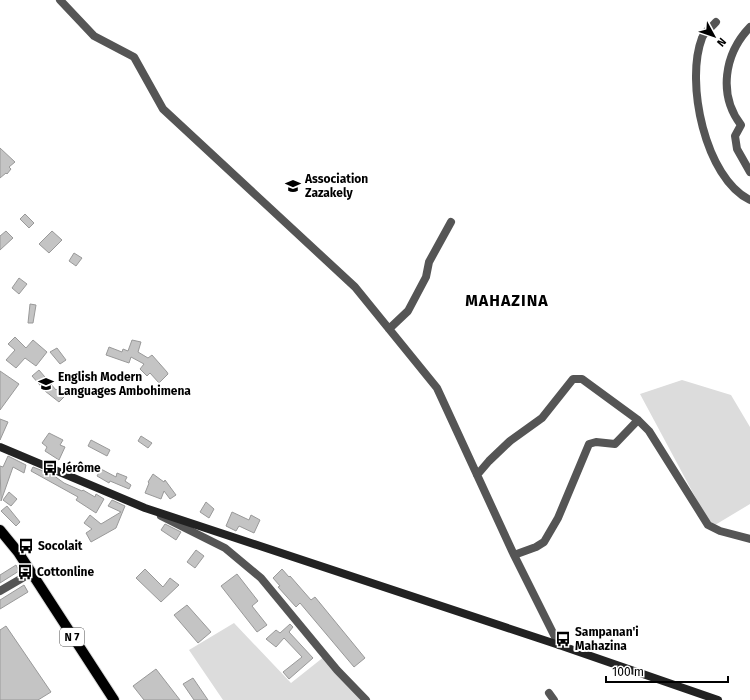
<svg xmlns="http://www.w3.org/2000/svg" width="750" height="700" font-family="'Fira Sans',sans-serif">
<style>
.green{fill:#dcdcdc}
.building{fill:#c4c4c4;stroke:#999}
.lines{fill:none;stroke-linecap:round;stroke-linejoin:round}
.primary-casing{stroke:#dbdbdb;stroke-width:12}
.minor{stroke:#555;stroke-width:8}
.secondary{stroke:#222;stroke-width:8}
.primary{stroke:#000;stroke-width:10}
.labels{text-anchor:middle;stroke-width:4;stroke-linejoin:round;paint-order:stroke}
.shield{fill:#fff;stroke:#4c4c4c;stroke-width:1}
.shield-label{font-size:11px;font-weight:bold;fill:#000}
.poi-label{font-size:12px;font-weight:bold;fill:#000;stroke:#fff;text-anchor:start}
.district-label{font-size:16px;font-weight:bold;letter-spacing:1px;fill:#000;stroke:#fff}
</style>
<rect width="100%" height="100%" fill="#fff"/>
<!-- green -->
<path class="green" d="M682 380 731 395 750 427V504L715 525 707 519 640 394Z
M234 623 291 683 325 656 366 700H223L189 650Z"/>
<!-- building -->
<path class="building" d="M0 148 15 162 9 167 11 169 7 174 6 173 0 178Z
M25 214 34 223 29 228 20 219Z
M6 231 13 238 0 250V236Z
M52 231 62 240 49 253 39 244Z
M74 253 82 258 76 266 69 261Z
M19 278 27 284 19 294 12 288Z
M30 304 36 305 33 323H28Z
M15 337 26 348 33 340 47 352 36 366 25 358 16 368 6 360 15 350 8 344Z
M132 340 141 342 138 352 148 358 152 355 167 372 168 374 159 383 150 373 147 376 140 369 144 364 131 357 129 363 106 355 109 347 122 352 123 349 128 351Z
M57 348 66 360 60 364 50 352Z
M39 370 56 390 57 389 65 396 59 402 45 391 32 376Z
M0 371 19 384 0 410Z
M0 419 8 422 0 440Z
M49 433 63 440 60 445 65 447 59 460 45 451 47 447 42 443Z
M141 436 152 443 148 448 138 441Z
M91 440 110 450 107 456 88 446Z
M8 456 26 465 24 473 13 467 1 501 0 466 3 467Z
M33 467 53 475 64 483 82 491 83 490 95 497 96 494 104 499 96 513 76 500 78 497 31 471Z
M101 469 116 477 117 473 127 477 125 481 131 485 129 489 110 481 109 483 97 476Z
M153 474 164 482 165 480 176 495 170 499 164 491 161 499 145 493 149 483 148 482Z
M9 492 17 499 11 506 3 500Z
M112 500 125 506 116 528 91 542 86 533 92 529 84 523 90 515 101 524 121 512 108 506Z
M206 502 214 509 209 518 200 512Z
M7 506 20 522 16 526 1 511Z
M232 512 249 520 251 515 260 520 254 533 239 526 236 531 226 526Z
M165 524 181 532 176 540 161 530Z
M196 550 204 556 195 568 187 562Z
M16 565 19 571 0 583V575Z
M145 569 163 587 170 578 179 585 161 602 136 578Z
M282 569 289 577 290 576 311 600 315 597 365 658 354 667 300 603 296 607 278 587 280 586 273 578Z
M237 574 258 601 252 606 267 625 257 632 221 586Z
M24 585 28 592 0 609V600Z
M187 605 211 632 198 643 174 615Z
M290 624 293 627 289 632 313 658 289 679 283 672 302 657 284 638 276 647 266 639 276 630 280 633Z
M6 626 51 692 38 700H0V630Z
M156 669 180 700H144L133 686Z
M193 678 208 700H194L183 684Z"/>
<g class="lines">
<!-- primary casing -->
<g class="primary-casing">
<path id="primary" d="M0 530 18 552 114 700"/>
</g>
<!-- minor -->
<path class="minor" d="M60 0 94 36 134 57 163 109 355 287 437 388 514 555 559 645
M716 22C712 27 704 32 702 38 685 82 705 178 750 200
M750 27C724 54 718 95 741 125L735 136 737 149 750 172
M389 329 408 311 426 277 429 262 451 222
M477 475 489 461 510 441 542 418 573 379H582L638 420 649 431 708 525 720 531 750 539
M161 516 225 548 261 578 337 670 366 700
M514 555 536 547 544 542 558 518 589 444 596 442 615 444 638 420
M0 591 31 573
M549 693 554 700"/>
<!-- secondary -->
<path class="secondary" d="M0 447 145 508 559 645 718 700"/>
<!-- primary -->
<use href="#primary" class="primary"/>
</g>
<!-- icons -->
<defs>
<g id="school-bare" transform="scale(1.2)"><path d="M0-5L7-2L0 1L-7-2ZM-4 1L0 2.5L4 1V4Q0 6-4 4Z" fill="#000" stroke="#fff" stroke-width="2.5" paint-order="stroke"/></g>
<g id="bus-bare" transform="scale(1.2)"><path d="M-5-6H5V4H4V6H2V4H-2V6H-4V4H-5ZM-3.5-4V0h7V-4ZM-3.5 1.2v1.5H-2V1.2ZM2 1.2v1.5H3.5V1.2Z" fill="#000" stroke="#fff" stroke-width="2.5" paint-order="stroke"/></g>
</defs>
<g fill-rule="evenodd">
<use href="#school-bare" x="293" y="186"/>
<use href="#school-bare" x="46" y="384"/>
<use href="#bus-bare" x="50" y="468"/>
<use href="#bus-bare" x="26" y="546"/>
<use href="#bus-bare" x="25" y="572"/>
<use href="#bus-bare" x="563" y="639"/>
</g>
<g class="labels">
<!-- shield labels -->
<rect class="shield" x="60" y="628" width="24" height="18" rx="3"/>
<g class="shield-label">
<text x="72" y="641">N 7</text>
</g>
<!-- poi labels -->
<g class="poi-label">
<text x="305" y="183">Association<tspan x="305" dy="14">Zazakely</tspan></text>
<text x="58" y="381">English Modern<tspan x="58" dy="14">Languages Ambohimena</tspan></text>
<text x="62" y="472">Jérôme</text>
<text x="38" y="550">Socolait</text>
<text x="37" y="576">Cottonline</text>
<text x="575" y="636">Sampanan'i<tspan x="575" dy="14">Mahazina</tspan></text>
</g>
<!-- district labels -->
<g class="district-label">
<text x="507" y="306">MAHAZINA</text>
</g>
</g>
<!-- north arrow -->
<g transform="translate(714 36) rotate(130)" stroke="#ffffff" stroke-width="3" paint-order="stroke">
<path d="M0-3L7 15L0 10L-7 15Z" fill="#000000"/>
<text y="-6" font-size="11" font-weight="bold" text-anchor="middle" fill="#000000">N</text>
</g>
<!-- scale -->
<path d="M606 676v6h122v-6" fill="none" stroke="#000000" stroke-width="2"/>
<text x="612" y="676" font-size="12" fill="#000000" stroke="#ffffff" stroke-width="3" paint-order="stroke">100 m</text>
</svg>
